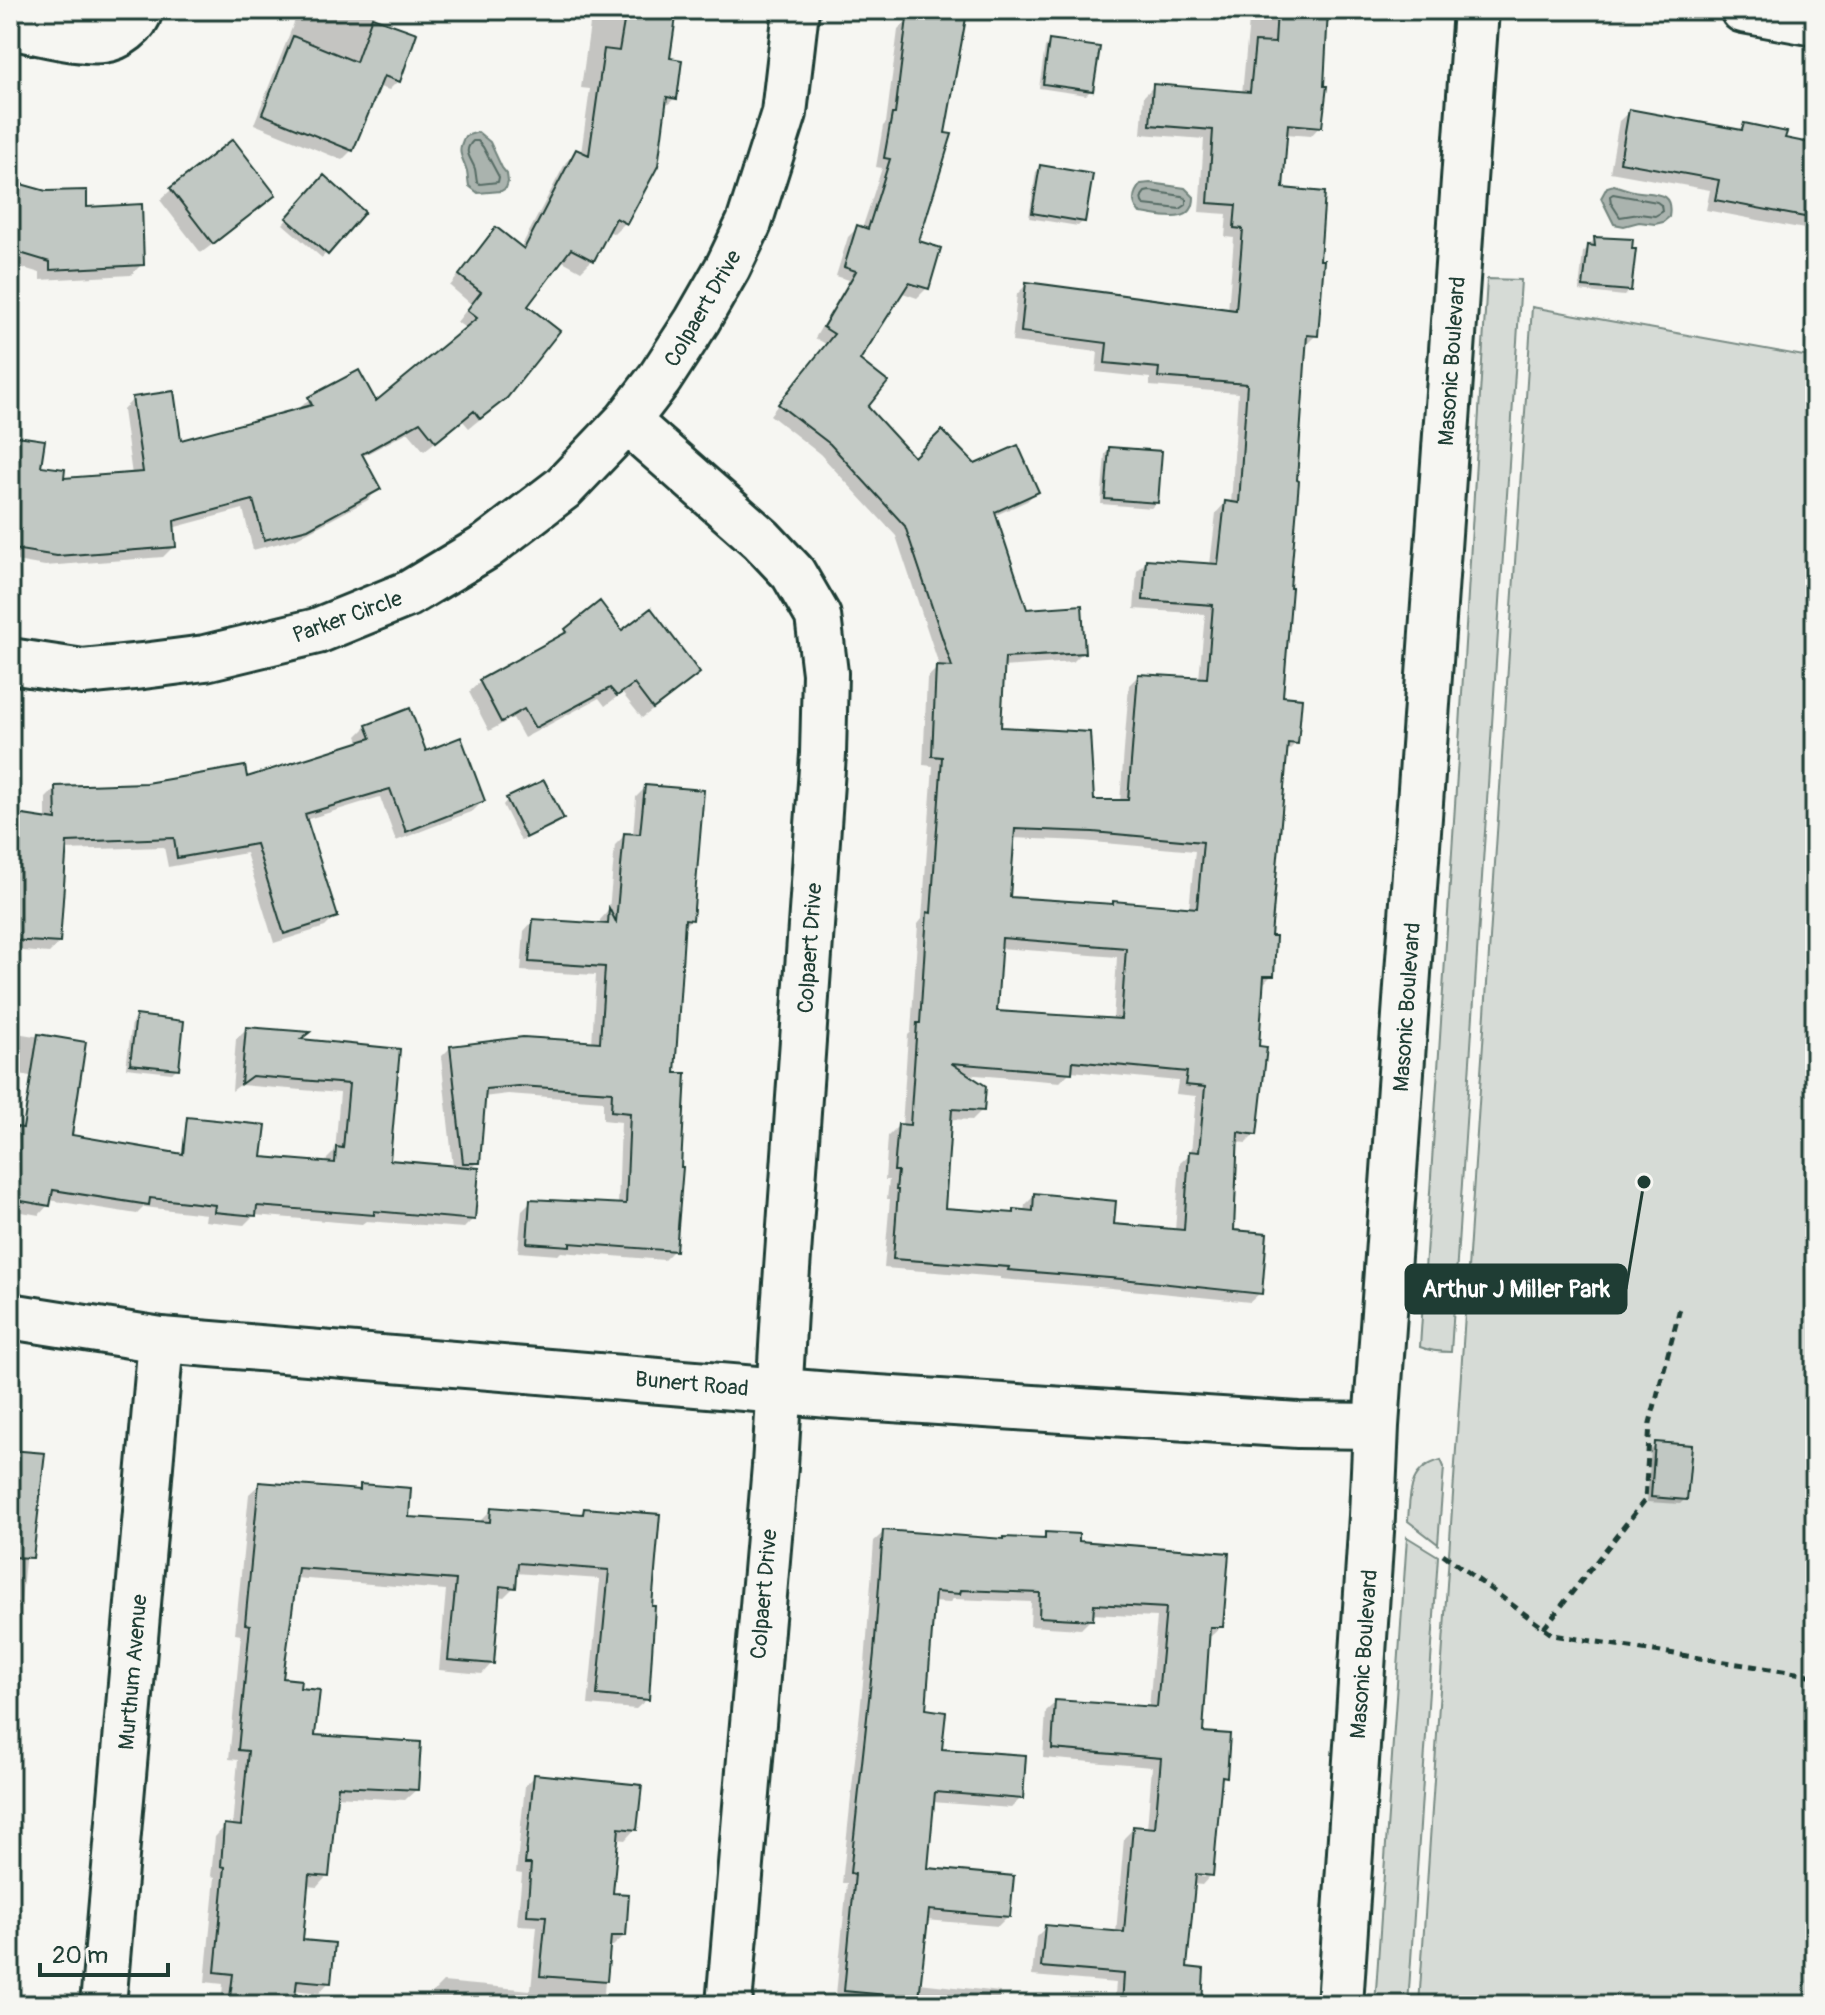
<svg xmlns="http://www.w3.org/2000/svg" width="1825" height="2015" font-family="Pangolin,sans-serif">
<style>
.green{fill:#d6dbd6;stroke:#7a8c85;stroke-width:2}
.water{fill:#aab3ae;stroke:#72847d;stroke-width:2}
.shadow{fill:#0003;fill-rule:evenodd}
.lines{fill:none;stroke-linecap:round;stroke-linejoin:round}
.shore{stroke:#576c65;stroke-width:2}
.building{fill:#c1c8c3;stroke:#1f3d34;stroke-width:2;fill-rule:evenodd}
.street-casing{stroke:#1f3d34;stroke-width:50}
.secondary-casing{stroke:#1f3d34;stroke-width:50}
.path{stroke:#1f3d34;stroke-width:5;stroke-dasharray:8 6;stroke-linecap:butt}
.street{stroke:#f6f6f2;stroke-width:44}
.secondary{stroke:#f6f6f2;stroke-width:44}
.labels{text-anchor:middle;stroke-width:6;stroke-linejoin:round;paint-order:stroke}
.street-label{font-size:22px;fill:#1f3d34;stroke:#f6f6f2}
.leader{fill:none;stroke:#1f3d34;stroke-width:3}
.callout-dot{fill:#1f3d34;stroke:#f6f6f2;stroke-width:3}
.callout{fill:#1f3d34;stroke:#1f3d34;stroke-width:3}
.callout-label{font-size:24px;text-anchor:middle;font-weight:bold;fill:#fff}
</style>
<rect width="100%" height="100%" fill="#f6f6f2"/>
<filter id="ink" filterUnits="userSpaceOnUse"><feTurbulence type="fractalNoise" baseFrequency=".0125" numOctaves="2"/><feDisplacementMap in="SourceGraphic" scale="16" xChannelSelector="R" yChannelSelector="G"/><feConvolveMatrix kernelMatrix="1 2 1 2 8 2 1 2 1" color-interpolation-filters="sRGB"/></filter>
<g filter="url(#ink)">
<!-- green -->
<path class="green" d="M1487 279 1521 280 1451 1352C1440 1352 1430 1351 1420 1347L1459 743Z
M1532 307 1815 358V2005H1419Z
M1441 1460 1444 1467 1438 1544 1408 1521C1410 1494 1408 1468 1441 1460Z
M1407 1537 1438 1556 1408 2005H1375Z"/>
<!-- water -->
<path class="water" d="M478 132 490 142 502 168 507 174 508 182 506 188 501 191 478 193 469 186C468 181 468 176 467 171 462 155 456 153 465 136Z
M1150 183 1185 188 1194 197C1194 227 1160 215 1140 213 1131 203 1132 194 1141 184Z
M1614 185C1623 188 1631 191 1640 192 1659 194 1673 193 1669 217L1663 222 1655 224 1639 222 1624 226 1614 224 1601 198 1607 187Z"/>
<!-- shadow -->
<path class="shadow" d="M299 10H375L374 20 398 81 389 90 377 86 352 150 342 160 254 124Z
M592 10H675L668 60 675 98 663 109 625 223 614 234 607 230 592 260 581 271 561 260 525 306 494 408 469 428 462 420 424 451 408 432 361 457 378 489 368 500 295 539 253 550 243 509 172 528 174 546 163 557 45 566 10 560V437L39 468 61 480 132 475 123 410 133 399 179 442 298 410 309 399 358 372 375 404 467 329 457 322 471 304 450 286 485 241 496 230 520 249 566 162 577 151 581 153 590 89 581 88Z
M1129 10H1174V15L1169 20 1128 17Z
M1250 10H1326L1320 126 1311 136 1286 134 1281 190 1316 335 1306 345 1281 698 1296 743 1285 754 1268 938 1272 975 1261 986 1255 1134 1246 1143 1236 1142 1232 1232 1260 1293 1250 1302 1111 1288 1000 1279V1277L884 1268 890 1199H887L889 1180H885L888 1136 898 1126H902L908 1035 911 1032 918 924 922 919 933 766 923 765 927 678 937 668H940L896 536 820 454 770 415 826 344 815 338 849 280 836 276 848 237 857 228 862 229 882 168 876 167 883 126 886 123 898 30 907 21 917 243 927 288 917 298 900 292 858 361 866 407 914 459 974 467 1037 491 1027 501 994 516 1026 611 1083 652 1073 662 1002 667 999 729 1092 802H1120L1129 685 1138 676 1199 679 1205 614 1134 609 1137 571 1147 561 1210 565 1216 513 1225 503 1231 504 1238 393 1150 386V378L1096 372 1098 352 1012 342 1017 294 1027 284 1228 311 1234 238 1225 237 1227 214 1199 212 1204 139 1141 134 1144 96 1154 86 1242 94ZM1012 838 1082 841 1195 851 1189 909 1008 899ZM1000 948 1117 957 1113 1021 995 1013ZM1071 1071 1178 1081 1176 1094 1196 1096 1191 1153 1180 1163 1175 1231 1112 1225 1035 1195 1025 1205 1024 1212 1015 1211 1011 1215 943 1210 950 1119 972 1120 982 1110 964 1074 1060 1082Z
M1050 42 1091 90 1086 95 1039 88 1045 47Z
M1630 111 1739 131 1744 125 1783 140 1815 146V231L1706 210 1710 190 1610 172 1619 121Z
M233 142 273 195 263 206 201 253 160 200 171 190Z
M1041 167 1083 221 1078 226 1029 218 1036 172Z
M10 183 86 209 142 264 131 275 40 280V273L10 264Z
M319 183 326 253 322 258 283 224Z
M1595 239 1629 290 1624 296 1579 291 1583 252 1590 247V244Z
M1815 272V329L1804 326Z
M1110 449 1156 503 1151 508 1101 504 1105 454Z
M566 630 698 673 687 684 642 718 622 693 605 706 599 698 524 738 513 718 489 731 469 692 480 682 557 640Z
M367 726 425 754 483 801 473 811 396 841 380 797 305 820 335 917 325 927 274 943 246 853 168 867 164 847 64 850 59 943 49 953 10 950V815L46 820V798L56 788 245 779 360 744 357 736Z
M646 787 691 919 683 927 673 1074 674 1250 664 1260 561 1252 558 1255 518 1252 522 1210 531 1201 618 1206 621 1122 603 1120V1101L508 1094 483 1097 478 1162 471 1169 473 1219 464 1228 366 1221 362 1224 254 1215 244 1225 205 1221 206 1214 144 1207 137 1214 49 1200 48 1205 39 1215 10 1210V1128L200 1159 260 1158 326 1164 327 1159 335 1151 340 1093 240 1085 232 1091 236 1039 246 1029 298 1041 398 1051 387 1162 453 1167 441 1057 451 1047 592 1044 596 975 521 971 524 931 533 921 600 925V920L609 910 615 845 625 835 633 836 636 797Z
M507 800 562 819 557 824 521 841 503 805Z
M136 1017 177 1068 172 1073 126 1068 132 1022Z
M10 1032 84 1044 69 1084 10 1072Z
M1656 1445 1685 1499 1680 1504 1647 1502 1651 1450Z
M10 1452 27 1541 17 1641 10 1749Z
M260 1484 356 1492 361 1486 406 1518 481 1524V1520L492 1509 578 1516 584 1510 650 1608 647 1699 636 1709 588 1705 600 1579 515 1573 514 1587 504 1597 497 1596 492 1663 482 1674 439 1670 446 1590 295 1578 281 1680 298 1690 313 1736 416 1790 405 1800 335 1796 327 1876 317 1887 306 1886 301 1941 329 1982 319 1993 294 1990 292 2005H221L223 1984 205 1982 215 1877 211 1876 215 1837 225 1826 232 1827 238 1760 229 1759 241 1635 235 1634 249 1494Z
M884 1532 1002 1541H1040L1046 1534 1077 1543 1221 1627 1211 1636H1208L1201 1734 1225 1776 1220 1781 1211 1875 1202 1885 1193 1884 1185 1969 1200 2005H1114L1116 1983 1032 1976 1036 1937 1046 1927 1116 1933 1124 1838 1134 1828 1147 1829 1152 1767 1043 1758 1046 1711 1056 1702 1149 1708 1157 1617 1091 1614V1619L1081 1629 1030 1626 1031 1602 953 1599 949 1603 932 1602 924 1711 940 1751 1021 1798 1011 1808 932 1802 925 1870 1008 1916 998 1926 926 1920 919 1983 1000 1992 999 2005H835L847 1883H842L865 1664 874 1541ZM1186 1872 1205 1873V1877L1185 1876Z
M535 1776 635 1829 625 1840 616 1839 610 1895 624 1936 613 1946H608L603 2005H431L432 1993 443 1982 531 1990 537 1926 517 1925 522 1874 516 1873 525 1786Z"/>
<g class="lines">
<!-- shore -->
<path class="shore" d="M473 141H478L483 147 499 177 498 182 480 184 477 182C476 178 476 174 475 169 471 157 462 152 473 141Z
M1150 191 1182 196 1186 199V205L1180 209 1144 205C1140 201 1141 196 1145 192Z
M1613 194 1657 202 1661 205 1662 212 1655 216 1639 214 1620 217 1611 203 1610 196Z"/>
</g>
<!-- building -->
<path class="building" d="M626 10H677L670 58 682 60 677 99 667 97 658 166 627 224 616 218 594 261 571 249 528 306 560 331 507 398 480 419 474 411 436 442 420 422 362 454 381 489 308 529 264 540 253 500 174 521 176 547 57 556 13 549 14 539 10 538V435L45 440 41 466 65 469 64 478 143 472 132 397 174 391 181 440 312 405 308 397 359 370 376 401 477 318 467 310 481 292 459 275 496 227 524 249 576 149 589 155 604 49 619 51Z
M908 10H961L960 17 966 18 945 133 952 134 919 241 941 248 929 289 909 283 860 360 888 382 868 407 914 457 942 430 975 464 1018 445 1039 492 995 512 1027 609 1082 605 1085 653 1005 658 1001 727 1090 732 1094 800H1128L1138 674 1207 678 1213 605 1143 600 1146 559 1218 564 1225 501 1239 503 1247 384 1158 377 1159 368 1105 363 1107 343 1021 332 1026 282 1236 310 1243 229 1234 228 1236 205 1208 203 1213 130 1150 125 1153 84 1250 92 1255 42 1275 43 1277 10H1328L1324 86H1327L1322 127 1288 124 1283 188 1325 192 1320 260H1324L1318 336 1307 335 1297 480 1299 481 1290 588H1292L1283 696 1302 698 1298 744 1288 743 1271 936H1276L1274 976H1264L1259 1046 1267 1047 1257 1135 1238 1132 1234 1230 1267 1233 1262 1294 1122 1279 1008 1270 1009 1267 893 1259 898 1190H896L898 1171H894L898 1124 910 1125 917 1023H920L927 912 931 913 942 757 932 756 936 666 952 667 905 526 830 444 778 404 834 334 823 327 856 271 844 267 857 225 868 229 890 159 884 158 892 114H895ZM1015 829 1093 832 1203 842 1197 908 1113 901V904L1010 897ZM1002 938 1126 948 1121 1019 997 1011ZM1073 1061 1187 1072 1185 1085 1205 1087 1199 1152 1189 1151 1184 1230 1114 1224 1116 1201 1034 1193 1033 1211 1014 1209V1213L945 1208 952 1109 984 1111 986 1086 951 1063 1072 1073Z
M372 17 417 33 400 82 384 76 353 151 262 114 293 36 356 62Z
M1049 40 1100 47 1093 91 1043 84Z
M1629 109 1742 130 1744 123 1787 132 1785 138 1815 144V219L1715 200 1719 180 1620 162Z
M233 139 276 195 213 244 170 188Z
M1040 165 1093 174 1085 222 1032 213Z
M324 175 365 212 328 255 286 218Z
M10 181 46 191 87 190V207L142 204 144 265 50 270V262L10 250Z
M1594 237 1633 239 1632 249H1636L1631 291 1583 287 1588 245 1595 246Z
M1109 447 1162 451 1158 503 1105 499Z
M600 601 622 630 651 608 700 673 653 709 634 684 617 696 610 688 535 728 524 709 501 722 479 680 567 632 565 629Z
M410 708 426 751 461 737 485 801 406 832 390 789 305 814 338 917 284 934 256 844 177 858 174 838 67 842 60 943 10 940V813L56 820 55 786 146 783 245 766 247 777 371 738 366 725Z
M544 780 564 819 526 838 506 798Z
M645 785 704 790 693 920 685 919 675 1073H686L681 1167H683L676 1251 570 1243V1246L527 1243 530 1199 626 1204 630 1113 611 1111 612 1092 519 1086 486 1089 480 1163H463L450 1046 523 1037 600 1042 605 967 529 962 533 919 608 924 609 908 616 922 624 833 640 834Z
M136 1015 184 1021 179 1069 130 1064Z
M246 1027 310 1032 301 1039 400 1049 390 1160 479 1168 475 1220 374 1211V1215L257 1206 256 1216 214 1212 215 1205 150 1198 149 1205 53 1190 50 1206 10 1199V1126L23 1128 38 1034 86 1042 72 1135 183 1154 187 1117 266 1125 262 1157 335 1163 336 1147 343 1148 349 1084 252 1076 241 1084Z
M1655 1442 1692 1445 1687 1500 1651 1497Z
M10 1450 45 1453 33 1558 10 1557Z
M259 1482 360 1490V1484L411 1488 409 1517 490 1522 491 1507 583 1514 584 1508 660 1514 652 1606H655L649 1700 597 1695 609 1570 518 1563 516 1588 500 1586 494 1664 448 1660 456 1580 298 1568 283 1678 301 1680 300 1688 320 1690 315 1735 421 1742 418 1790 338 1786 329 1877 309 1875 303 1940 335 1943 331 1983 297 1980 294 2005H229L233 1974 215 1972 225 1867 221 1866 224 1824 241 1826 248 1751 238 1750 250 1625 245 1624Z
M883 1530 1004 1539V1537L1045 1539V1532L1079 1534V1541L1229 1553 1223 1627H1210L1203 1732 1230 1734 1227 1777 1222 1776 1213 1876 1196 1874 1187 1967 1204 1969 1202 2005H1122L1124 1974 1041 1967 1045 1925 1124 1932 1133 1826 1155 1828 1161 1758 1052 1749 1055 1700 1157 1707 1166 1608 1094 1604 1093 1620 1039 1617 1040 1593 961 1590 960 1594 935 1592 926 1709 946 1712 942 1749 1026 1755 1023 1799 935 1792 928 1868 1014 1876 1010 1917 929 1910 919 1998 844 1991 855 1874 850 1873 874 1653Z
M534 1774 642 1785 637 1830 619 1828 613 1893 629 1894 626 1936H611L607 1981 540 1976 546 1916 527 1915 531 1864H525Z"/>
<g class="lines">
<!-- street casing -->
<g class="street-casing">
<path id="street" d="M1743 10 1815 23
M10 26C34 31 80 43 103 40 119 38 136 25 140 10
M627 421 761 539 793 573 818 616 825 673 823 754 784 1312 775 1466 729 2005
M10 661 83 672 143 666 205 658 317 631 408 594 486 547 563 488 627 421 660 378 697 321 728 267 749 223 784 113 796 10
M103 2005 161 1340"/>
</g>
<!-- secondary casing -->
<g class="secondary-casing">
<path id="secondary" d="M10 1316 161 1340 211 1344 830 1395 1298 1425 1376 1426
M1340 2005 1372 1516 1376 1426 1476 10"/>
</g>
<!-- path -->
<path class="path" d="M1443 1554 1553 1635 1815 1676
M1544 1628 1645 1500 1650 1423 1680 1308"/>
<!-- street -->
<use href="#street" class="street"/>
<!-- secondary -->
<use href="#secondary" class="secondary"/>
</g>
</g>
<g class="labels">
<!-- street labels -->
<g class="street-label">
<text transform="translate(702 308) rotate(-60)" y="8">Colpaert Drive</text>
<text transform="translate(1451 361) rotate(-86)" y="8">Masonic Boulevard</text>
<text transform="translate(347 616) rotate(-20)" y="8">Parker Circle</text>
<text transform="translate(809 948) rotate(-86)" y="8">Colpaert Drive</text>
<text transform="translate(1406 1007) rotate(-86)" y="8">Masonic Boulevard</text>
<text transform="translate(692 1383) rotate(5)" y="8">Bunert Road</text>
<text transform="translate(763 1594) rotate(-85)" y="8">Colpaert Drive</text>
<text transform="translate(1363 1654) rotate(-86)" y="8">Masonic Boulevard</text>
<text transform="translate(132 1672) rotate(-85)" y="8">Murthum Avenue</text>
</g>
</g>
<!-- callouts -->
<path class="leader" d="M1644 1182L1626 1289"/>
<circle class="callout-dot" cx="1644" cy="1182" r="8"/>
<rect class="callout" x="1406" y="1265" width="220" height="48" rx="8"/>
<g class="callout-label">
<text x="1516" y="1297">Arthur J Miller Park</text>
</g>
<!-- margin -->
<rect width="1825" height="2015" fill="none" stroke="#f6f6f2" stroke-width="40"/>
<rect x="20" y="20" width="1785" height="1975" fill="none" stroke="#1f3d34" stroke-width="3" filter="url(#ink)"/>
<!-- scale -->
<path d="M40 1963v12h128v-12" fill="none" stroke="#1f3d34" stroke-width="4"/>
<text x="52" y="1963" font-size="24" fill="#1f3d34" stroke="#f6f6f2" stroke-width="6" paint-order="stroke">20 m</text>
</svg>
